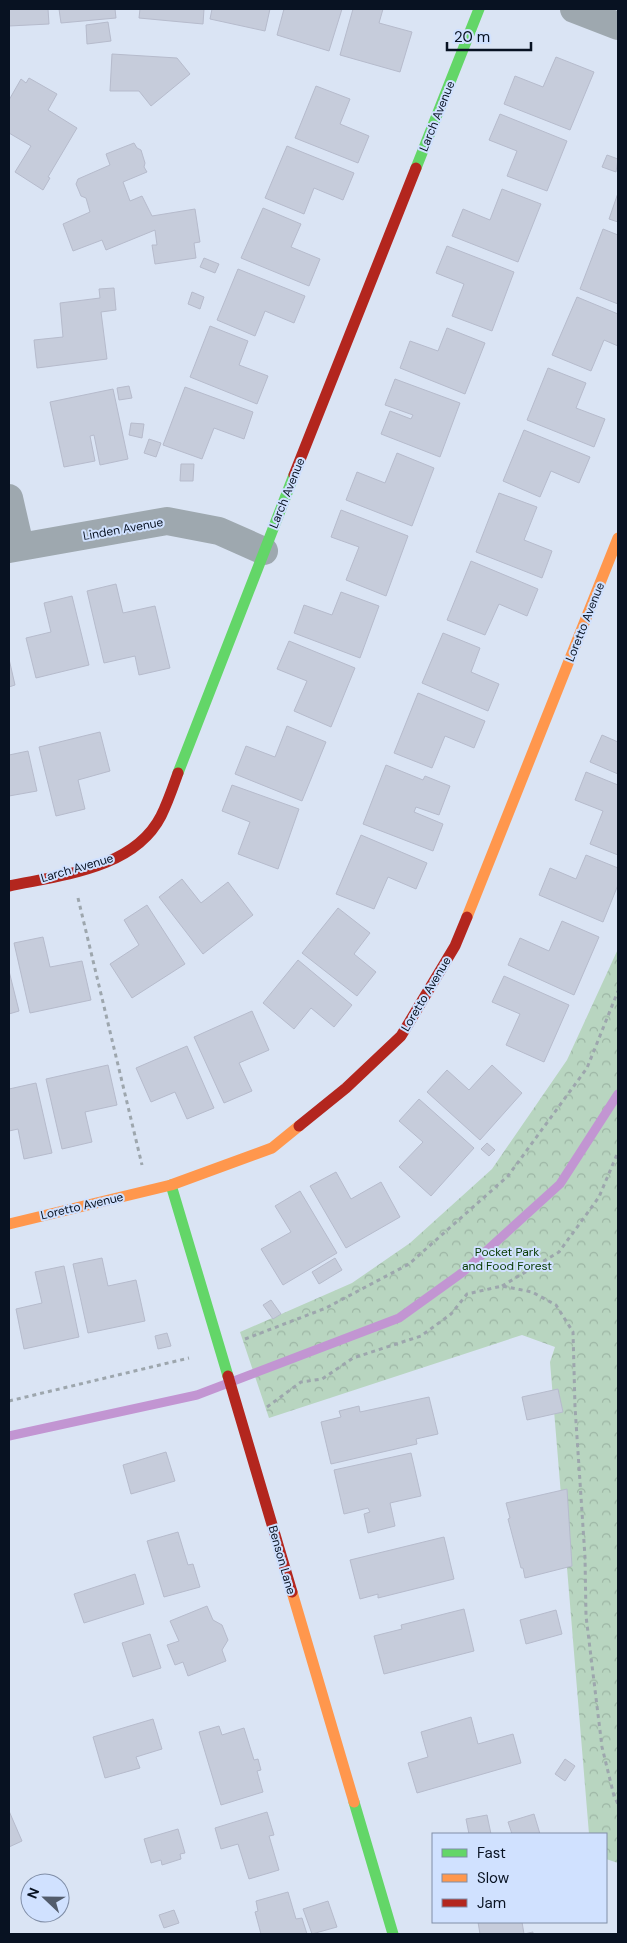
<svg xmlns="http://www.w3.org/2000/svg" width="627" height="1943" font-family="'DM Sans',sans-serif">
<style>
.park{fill:url(#park-crowns)}
.lines{fill:none;stroke-linecap:round;stroke-linejoin:round}
.stream{stroke:#c295d2;stroke-width:9}
.building{fill:#c6ccdb;stroke:#b6bbcc}
.path{stroke:#9da6ad;stroke-width:3;stroke-dasharray:4 4;stroke-linecap:butt}
.street{stroke:#9ea8af;stroke-width:28}
.fast{stroke:#63d668;stroke-width:11}
.slow{stroke:#ff974d;stroke-width:11}
.jam{stroke:#b3261e;stroke-width:11}
.labels{text-anchor:middle;stroke-width:4;stroke-linejoin:round;paint-order:stroke}
.street-label{font-size:12px;fill:#081222;stroke:#d0e1ff}
.park-label{font-size:12px;fill:#063900;stroke:#d0e1ff}
</style>
<defs>
<pattern id="park-crowns" width="20" height="18" patternUnits="userSpaceOnUse" patternTransform="scale(1.25)"><rect width="20" height="18" fill="#b8d5c0"/><path d="M2 6a3 3 0 1 1 6 0M12 15a3 3 0 1 1 6 0" fill="none" stroke="#9db6a5"/></pattern>
</defs>
<rect width="100%" height="100%" fill="#dae4f4"/>
<!-- park -->
<path class="park" d="M618 949V1863L606 1859V1834H589L550 1362 555 1347 522 1335 269 1418 240 1332 352 1283 410 1243 492 1169 567 1060Z"/>
<g class="lines">
<!-- stream -->
<path class="stream" d="M9 1436 197 1395 399 1318 463 1272 560 1184 618 1094"/>
</g>
<!-- building -->
<path class="building" d="M9 9H48L49 24 9 26Z
M59 9H115L116 18 61 23Z
M140 9H204L203 24 139 18Z
M212 9H270L265 31 210 19Z
M284 9H342L329 51 277 35Z
M353 9H383L379 23 412 32 400 72 340 55Z
M108 22 111 41 87 44 86 25Z
M112 54 177 58 190 74 151 106 139 91H110Z
M556 57 594 72 570 130 504 104 515 76 543 87Z
M29 78 57 94 48 110 77 128 48 177 50 178 43 190 15 172 31 146 9 133V100L21 79 26 83Z
M316 86 350 99 340 124 369 136 358 163 295 138Z
M500 114 567 141 547 191 507 176 517 151 489 140Z
M134 143 137 148 141 150 145 163 144 167 147 172 123 182 130 201 142 196 152 216 195 209 200 242 194 243 196 258 155 264 152 245H157L155 230 106 250 102 240 73 251 63 224 90 212 86 198 81 196 76 184 78 179 110 165 106 154Z
M287 146 354 173 343 200 314 188 304 214 265 198Z
M607 155 618 159 616 172 602 167Z
M502 189 541 204 518 262 452 236 463 209 490 220Z
M618 193V222L609 219Z
M263 208 301 224 291 247 320 259 309 286 241 258Z
M603 229 618 235V304L580 289Z
M447 246 514 272 492 331 452 316 464 284 436 273Z
M204 258 219 264 215 273 200 267Z
M238 269 305 296 294 323 265 311 255 336 217 320Z
M114 288 116 310 101 312 107 359 37 368 34 340 63 337 60 303 100 298 99 289Z
M192 292 204 297 200 309 188 304Z
M577 297 618 314V346L604 340 591 371 552 355Z
M210 326 248 341 239 365 268 376 257 404 190 377Z
M447 328 485 343 465 394 400 368 410 341 438 351Z
M548 368 586 383 576 408 605 419 594 447 527 420Z
M395 379 460 403 440 457 381 434 390 411 411 419 413 415 385 405Z
M129 386 132 398 119 400 117 388Z
M185 387 253 412 244 439 214 428 202 459 163 445Z
M113 389 128 459 100 465 94 435 90 436 95 461 64 467 50 402Z
M131 423 144 424 142 438 129 435Z
M524 430 590 457 579 483 551 471 540 497 503 481Z
M149 439 161 443 156 457 144 453Z
M397 453 434 468 412 526 346 500 357 472 385 483Z
M181 464H194L193 481H180Z
M499 493 537 507 524 540 552 551 542 578 476 552Z
M341 510 408 536 386 596 346 580 359 547 331 537Z
M471 561 538 589 527 616 499 604 485 635 447 620Z
M116 584 123 613 155 606 170 668 139 675 135 656 104 663 87 591Z
M341 592 379 606 360 658 294 633 304 605 332 615Z
M72 596 89 665 36 678 26 638 51 632 44 603Z
M443 633 480 648 471 672 499 684 488 711 422 683Z
M289 641 355 668 331 727 294 711 307 681 277 669Z
M9 659 15 685 9 687Z
M418 693 485 721 474 748 445 736 432 768 394 753Z
M287 726 326 742 302 801 235 774 246 746 275 757Z
M100 732 110 771 78 780 85 809 56 816 39 747Z
M602 735 618 742V774L590 762Z
M28 751 37 791 9 796V755Z
M386 765 423 780 425 776 450 786 439 815 416 807 414 812 443 824 433 851 363 824Z
M586 772 618 785V855L590 844 603 811 575 800Z
M232 785 299 809 278 869 238 854 250 822 222 811Z
M361 835 427 863 416 889 388 877 374 909 336 894Z
M586 855 618 868V885L603 922 539 895 550 868 576 879Z
M182 879 201 903 228 882 253 915 203 954 159 897Z
M147 905 185 964 132 998 110 964 139 945 124 920Z
M338 908 370 933 354 954 376 972 357 996 302 953Z
M562 921 599 937 574 995 508 965 520 938 549 951Z
M43 937 50 967 82 961 91 1000 30 1013 14 943Z
M298 960 352 1005 334 1027 311 1008 294 1029 263 1003Z
M9 971 19 1011 9 1014Z
M504 976 569 1005 544 1062 506 1045 520 1014 492 1002Z
M252 1011 269 1050 239 1063 252 1091 224 1103 194 1037Z
M187 1046 214 1108 187 1119 175 1092 151 1102 136 1068Z
M108 1065 117 1105 85 1112 92 1142 62 1149 46 1079Z
M492 1065 522 1093 480 1140 427 1092 447 1070 469 1090Z
M36 1083 52 1153 24 1159 18 1129 9 1131V1089Z
M419 1099 474 1148 431 1196 399 1167 423 1142 399 1121Z
M487 1143 495 1150 489 1156 481 1149Z
M336 1172 351 1199 381 1182 400 1217 346 1248 310 1186Z
M300 1191 337 1253 283 1285 261 1249 291 1232 275 1206Z
M102 1258 108 1286 136 1280 145 1321 88 1333 73 1264Z
M335 1258 342 1270 319 1284 312 1272Z
M64 1266 79 1337 24 1349 16 1309 42 1303 35 1272Z
M271 1300 281 1314 273 1319 263 1305Z
M167 1333 171 1346 158 1349 155 1336Z
M558 1389 563 1412 527 1420 522 1397Z
M429 1397 438 1434 416 1439 417 1444 331 1464 321 1422 341 1417 339 1411 359 1406 360 1412Z
M166 1452 175 1481 131 1494 123 1465Z
M411 1453 421 1496 390 1503 395 1526 368 1533 364 1514 370 1512 368 1508 344 1514 334 1470Z
M567 1489 572 1566 525 1578 523 1568H521L508 1519 510 1518 506 1503Z
M178 1532 188 1565 193 1564 200 1587 164 1597 147 1541Z
M444 1537 454 1579 378 1598V1594L360 1599 350 1560Z
M135 1574 144 1604 84 1623 74 1594Z
M207 1606 213 1620 222 1625 228 1640 222 1650 226 1661 188 1676 183 1662 175 1665 167 1645 179 1641 170 1621Z
M464 1609 474 1651 384 1674 374 1636 402 1629 401 1625Z
M556 1610 562 1634 526 1644 520 1620Z
M150 1634 161 1668 133 1677 122 1643Z
M471 1717 478 1744 513 1734 521 1763 417 1793 408 1763 428 1757 421 1732Z
M153 1719 162 1749 136 1757 140 1768 105 1778 93 1737Z
M219 1726 222 1735 244 1728 254 1760 258 1759 261 1770 257 1771 263 1792 221 1805 199 1732Z
M565 1759 575 1766 565 1781 555 1774Z
M9 1811 22 1841 9 1847Z
M267 1812 274 1835 269 1836 279 1870 249 1879 238 1844 221 1849 215 1828Z
M534 1814 540 1834H512L508 1822Z
M487 1815 491 1834H469L466 1819Z
M178 1829 185 1853 180 1854 181 1859 162 1865 161 1860 151 1863 144 1839Z
M288 1892 296 1919 302 1918 307 1934H261L255 1912 258 1911 256 1901Z
M328 1901 337 1927 312 1934 303 1909Z
M174 1910 179 1923 164 1928 159 1915Z
M478 1922H522L524 1934 533 1932V1934H480Z"/>
<g class="lines">
<!-- path -->
<path class="path" d="M78 898 142 1165
M502 1286 559 1252 599 1197 618 1152
M245 1339 326 1308 409 1264 508 1176 587 1068 618 991
M9 1401 189 1358
M267 1407 301 1382 322 1379 353 1358 421 1336 451 1314 467 1294 502 1286 532 1292 556 1305 573 1332 575 1407 585 1557 586 1616 602 1747 614 1796 618 1804"/>
<!-- street -->
<path class="street" d="M574 9 618 26
M9 498 20 546
M9 549 167 521 219 531 264 551"/>
<!-- fast -->
<path class="fast" d="M416 168 479 9
M178 773 294 475
M171 1185 228 1376
M354 1802 393 1934"/>
<!-- slow -->
<path class="slow" d="M467 917 618 538
M9 1224 171 1185 272 1148 299 1126
M292 1592 354 1802"/>
<!-- jam -->
<path class="jam" d="M294 475 416 168
M9 886C61 875 134 869 161 816 168 802 173 787 178 773
M299 1126 346 1088 401 1036 455 946 467 917
M228 1376 292 1592"/>
</g>
<g class="labels">
<!-- street labels -->
<g class="street-label">
<text transform="translate(437 116) rotate(-68)" y="4">Larch Avenue</text>
<text transform="translate(287 493) rotate(-68)" y="4">Larch Avenue</text>
<text transform="translate(123 529) rotate(-10)" y="4">Linden Avenue</text>
<text transform="translate(585 622) rotate(-68)" y="4">Loretto Avenue</text>
<text transform="translate(77 868) rotate(-16)" y="4">Larch Avenue</text>
<text transform="translate(426 994) rotate(-59)" y="4">Loretto Avenue</text>
<text transform="translate(82 1206) rotate(-13)" y="4">Loretto Avenue</text>
<text transform="translate(282 1560) rotate(74)" y="4">Benson Lane</text>
</g>
<!-- park labels -->
<g class="park-label">
<text x="507" y="1256">Pocket Park<tspan x="507" dy="14">and Food Forest</tspan></text>
</g>
</g>
<!-- border -->
<rect width="627" height="1943" fill="none" stroke="#081222" stroke-width="20"/>
<!-- legend -->
<rect x="432" y="1833" width="175" height="90" fill="#d0e1ff" stroke="#808ea7"/>
<rect x="442" y="1849" width="25" height="8" fill="#63d668" stroke="#808ea7"/>
<text x="477" y="1858" font-size="15" fill="#081222">Fast</text>
<rect x="442" y="1874" width="25" height="8" fill="#ff974d" stroke="#808ea7"/>
<text x="477" y="1883" font-size="15" fill="#081222">Slow</text>
<rect x="442" y="1899" width="25" height="8" fill="#b3261e" stroke="#808ea7"/>
<text x="477" y="1908" font-size="15" fill="#081222">Jam</text>
<!-- north arrow -->
<g transform="translate(45 1898) rotate(292)"><circle r="24" fill="#d0e1ff" stroke="#808ea7"/>
<path d="M0-4L9 19L0 12L-9 19Z" fill="#525c6c"/>
<text y="-8" font-size="14" font-weight="bold" text-anchor="middle" fill="#081222">N</text>
</g>
<!-- scale -->
<path d="M447 42v8h84v-8" fill="none" stroke="#081222" stroke-width="2.5"/>
<text x="454" y="42" font-size="15" fill="#081222" stroke="#d0e1ff" stroke-width="4" paint-order="stroke">20 m</text>
</svg>
